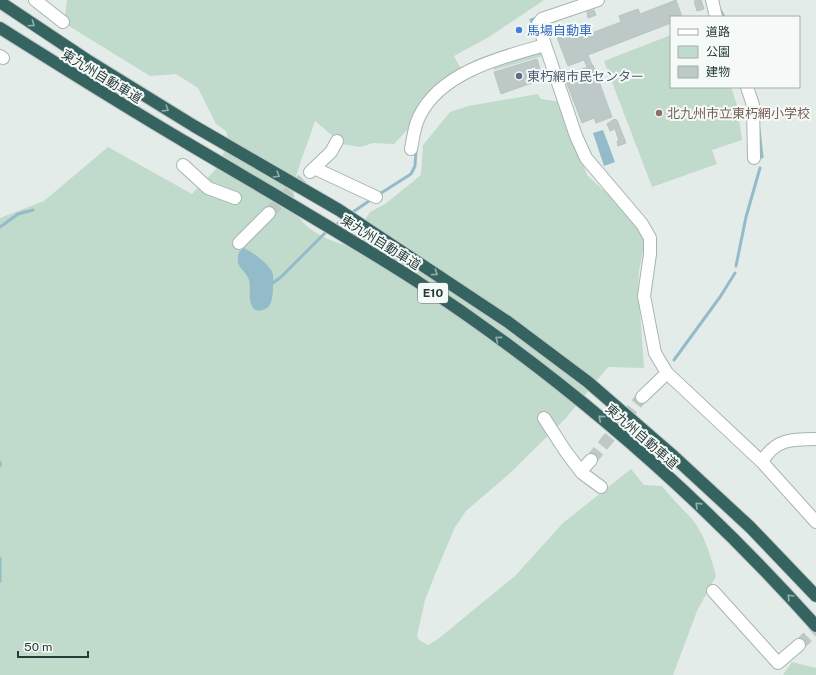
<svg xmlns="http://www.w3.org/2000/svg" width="816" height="675" font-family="'Public Sans','Noto Sans JP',sans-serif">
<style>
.green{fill:#c0dacb}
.water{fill:#94bbca}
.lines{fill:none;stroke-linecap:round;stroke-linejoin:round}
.stream{stroke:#94bbca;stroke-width:3}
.building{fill:#bdc9c6;stroke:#b8c5c1}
.minor-tunnel{stroke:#bec9c6;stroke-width:12;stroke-dasharray:12 6;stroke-linecap:butt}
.minor-casing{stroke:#a7b4b1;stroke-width:14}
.highway-casing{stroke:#c2c8c7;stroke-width:14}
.minor{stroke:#fff;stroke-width:12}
.highway{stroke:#356460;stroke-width:12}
.oneway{stroke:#95aeac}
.shop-dot{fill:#3f7fe0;stroke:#f5f9f7;stroke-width:1.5}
.service-dot{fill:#5c6f8a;stroke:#f5f9f7;stroke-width:1.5}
.education-dot{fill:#8d6e63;stroke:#f5f9f7;stroke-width:1.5}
.labels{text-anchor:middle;stroke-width:4;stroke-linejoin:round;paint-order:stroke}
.shield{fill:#f5f9f7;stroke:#647571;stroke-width:1}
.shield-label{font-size:12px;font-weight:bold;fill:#263c38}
.shop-label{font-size:13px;fill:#366cbe;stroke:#f5f9f7;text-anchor:start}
.street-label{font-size:13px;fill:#263c38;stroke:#f5f9f7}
.service-label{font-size:13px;fill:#4e5e75;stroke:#f5f9f7;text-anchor:start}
.education-label{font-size:13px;fill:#785e54;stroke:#f5f9f7;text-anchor:start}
</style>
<rect width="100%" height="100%" fill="#e4ecea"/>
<!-- green -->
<path class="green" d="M67 0H544L489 37 454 56 462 71 394 144 373 143 360 147 342 144 315 121C296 180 266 222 348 246L370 212 385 204 421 175 423 145 450 112 468 106 538 94 541 99 561 102 587 175 630 215 642 232 644 246 639 271 638 284 644 368 608 367 566 418 508 475 466 511 455 527 438 567 425 600 417 636 419 640 428 645 438 639 515 576 563 523 631 469 644 485 662 486C671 498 682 508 692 519 705 535 711 557 716 576L697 611 673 675H0V218L44 201 108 147 192 194 215 170 229 142 226 131 216 124 198 88 176 74 150 76 64 23Z
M671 35V87H731L737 105 742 140 712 150 717 164 652 187 604 61Z
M541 51 543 56 494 70 492 65Z
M792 662 816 668V675H783Z"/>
<!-- water -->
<path class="water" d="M603 130 615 162 604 166 593 133Z
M244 248C252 252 266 262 271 270 274 274 273 280 273 285 273 298 272 313 255 310 246 300 252 291 249 280 245 268 234 269 239 252Z"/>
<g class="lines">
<!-- stream -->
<path class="stream" d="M719 8 724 17
M533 25 531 20 537 18
M759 129 762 157
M378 195 411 174 415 166 416 149
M350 214 372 199
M334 226 346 218
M0 227 18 214 33 210
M736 266 746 217 760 168
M270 285 281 277 328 230
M674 360 720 297 735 273
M0 462V466
M0 558V581"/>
</g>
<!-- building -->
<path class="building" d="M676 0 682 17H671V23L588 55 592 65 587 67 584 60 568 66 555 32 573 25 578 38 621 22 619 16 638 9 640 14Z
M701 0 704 9 697 11 694 1Z
M594 10 596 15 588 18 587 12Z
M537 59 543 79 501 94 494 72Z
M593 65 612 117 596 123 594 118 582 123 564 76Z
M614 119 617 120 626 143 618 146 617 141H619L615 129 610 131 607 124Z"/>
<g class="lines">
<!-- minor-tunnel -->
<path class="minor-tunnel" d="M269 213 310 172
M591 460 642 397
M799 645 816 629"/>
<!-- minor casing -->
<g class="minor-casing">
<path id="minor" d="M35 0 63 22
M598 0 542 19 538 24 576 136 586 158 642 224 650 238V254L644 296 655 353 667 373 762 462 816 522
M712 0 716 17
M0 56 3 58
M747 87 753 105 754 158
M411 149C413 139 414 127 419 117 440 72 502 57 545 45
M183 165 208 188 235 198
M314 168 376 197
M310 172 331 152 337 141
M239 243 269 213
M642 397 667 373
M544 418 566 452 582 473 601 487
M762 462C775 439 792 439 816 439
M581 471 591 460
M713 591 778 663 799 645"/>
</g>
<!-- highway casing -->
<g class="highway-casing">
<path id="highway" d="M0 2 87 60 194 126 339 210 508 322 588 382 671 454 750 527 816 596
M0 28C62 67 124 106 187 143 263 188 340 232 415 280 563 377 698 494 816 626"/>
</g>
<!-- minor -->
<use href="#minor" class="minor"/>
<!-- highway -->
<use href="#highway" class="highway"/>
</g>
<!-- one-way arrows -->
<defs><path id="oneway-chevron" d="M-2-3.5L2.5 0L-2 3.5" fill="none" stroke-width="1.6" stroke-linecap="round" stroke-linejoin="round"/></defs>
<g class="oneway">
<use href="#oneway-chevron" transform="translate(32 24) rotate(34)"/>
<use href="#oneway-chevron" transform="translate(166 109) rotate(32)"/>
<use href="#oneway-chevron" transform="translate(277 175) rotate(30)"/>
<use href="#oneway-chevron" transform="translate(435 273) rotate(34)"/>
<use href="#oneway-chevron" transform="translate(498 339) rotate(-143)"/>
<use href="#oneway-chevron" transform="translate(601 418) rotate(-140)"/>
<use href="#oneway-chevron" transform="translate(698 505) rotate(-136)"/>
<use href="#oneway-chevron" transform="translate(790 597) rotate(-134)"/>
</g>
<!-- markers -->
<circle class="shop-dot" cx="519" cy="30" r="4"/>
<circle class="service-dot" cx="519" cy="76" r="4"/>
<circle class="education-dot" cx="659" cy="113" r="4"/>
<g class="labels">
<!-- shield labels -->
<rect class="shield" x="418" y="283" width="30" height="20" rx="3"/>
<g class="shield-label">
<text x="433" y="297">E10</text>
</g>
<!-- shop labels -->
<g class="shop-label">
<text x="527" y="35">馬場自動車</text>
</g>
<!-- street labels -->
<g class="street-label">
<text transform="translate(102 76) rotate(31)" y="5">東九州自動車道</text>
<text transform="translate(381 242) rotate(32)" y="5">東九州自動車道</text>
<text transform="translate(642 436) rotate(41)" y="5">東九州自動車道</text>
</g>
<!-- service labels -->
<g class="service-label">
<text x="527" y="81">東朽網市民センター</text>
</g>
<!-- education labels -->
<g class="education-label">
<text x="667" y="118">北九州市立東朽網小学校</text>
</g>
</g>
<!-- legend -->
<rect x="670" y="16" width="130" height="72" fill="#f5f9f7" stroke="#a2adab"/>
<rect x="678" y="29" width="20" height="6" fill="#ffffff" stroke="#a2adab"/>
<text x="706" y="36" font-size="12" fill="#263c38">道路</text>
<rect x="678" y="46" width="20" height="12" fill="#c0dacb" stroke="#a2adab"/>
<text x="706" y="56" font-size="12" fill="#263c38">公園</text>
<rect x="678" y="66" width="20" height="12" fill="#bdc9c6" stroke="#a2adab"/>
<text x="706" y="76" font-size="12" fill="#263c38">建物</text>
<!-- scale -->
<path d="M18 651v6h70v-6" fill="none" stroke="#263c38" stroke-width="2"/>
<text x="24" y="651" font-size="12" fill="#263c38" stroke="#f5f9f7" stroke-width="3" paint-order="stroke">50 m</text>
</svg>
